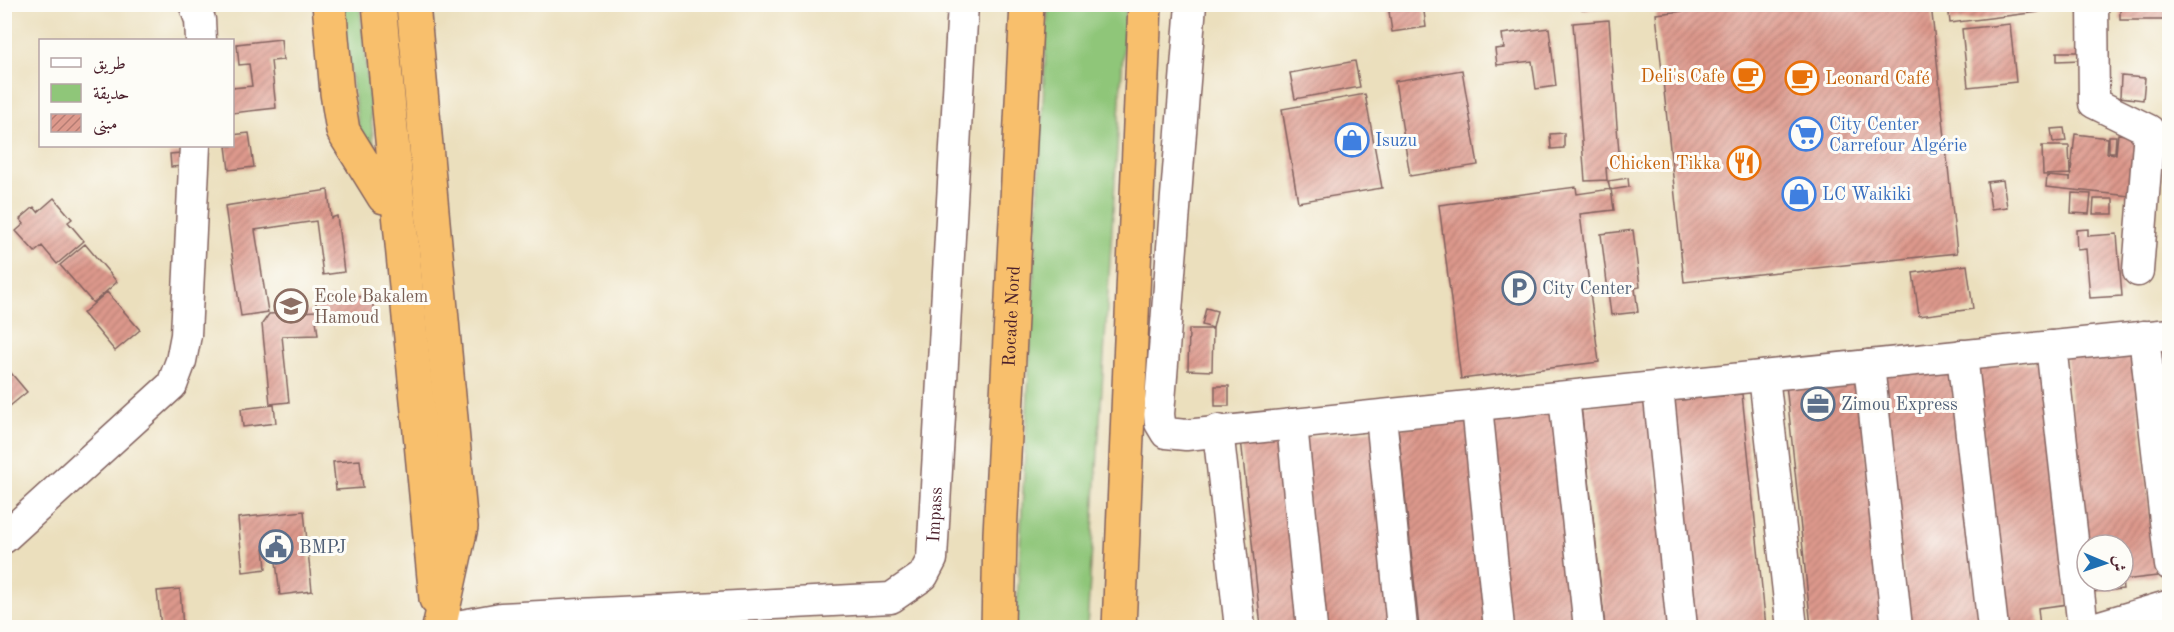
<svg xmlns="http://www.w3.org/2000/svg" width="2174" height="632" font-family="'Old Standard TT',Amiri,serif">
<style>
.green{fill:#8fc679;stroke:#6c7252;stroke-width:1.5}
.building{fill:url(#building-hatch)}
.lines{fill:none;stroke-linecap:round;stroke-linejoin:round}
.minor-casing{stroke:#82625e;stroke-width:33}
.highway-casing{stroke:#82625e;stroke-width:36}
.minor{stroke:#fff;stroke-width:30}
.highway{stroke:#f8bf6c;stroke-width:33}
.labels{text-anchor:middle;stroke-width:6;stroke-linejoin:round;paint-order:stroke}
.food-label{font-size:18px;fill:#c56008;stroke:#fdfcf7;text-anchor:end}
.shop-label{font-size:18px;fill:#366cbe;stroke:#fdfcf7;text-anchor:start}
.service-label{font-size:18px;fill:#4e5e75;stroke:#fdfcf7;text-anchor:start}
.education-label{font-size:18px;fill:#785e54;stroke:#fdfcf7;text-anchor:start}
.street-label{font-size:18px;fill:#4a1f2b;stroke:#fdfcf7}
</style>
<defs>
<pattern id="building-hatch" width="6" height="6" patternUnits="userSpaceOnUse" patternTransform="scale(1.5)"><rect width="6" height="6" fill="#dd998c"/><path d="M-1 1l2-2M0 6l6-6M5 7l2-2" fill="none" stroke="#b57c73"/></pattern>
</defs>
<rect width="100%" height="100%" fill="#fdfcf7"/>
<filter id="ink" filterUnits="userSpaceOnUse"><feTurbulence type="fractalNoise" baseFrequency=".0167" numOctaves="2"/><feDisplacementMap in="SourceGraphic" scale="12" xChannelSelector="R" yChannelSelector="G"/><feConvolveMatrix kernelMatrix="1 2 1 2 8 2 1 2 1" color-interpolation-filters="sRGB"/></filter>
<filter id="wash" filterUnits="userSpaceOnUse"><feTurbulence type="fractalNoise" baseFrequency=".008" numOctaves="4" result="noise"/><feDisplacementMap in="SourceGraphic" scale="24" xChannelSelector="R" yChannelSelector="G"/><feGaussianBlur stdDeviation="1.35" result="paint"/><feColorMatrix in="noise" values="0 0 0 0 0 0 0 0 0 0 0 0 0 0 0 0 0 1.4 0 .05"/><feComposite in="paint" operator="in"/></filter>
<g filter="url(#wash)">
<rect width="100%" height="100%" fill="#ebdfbd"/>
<!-- green -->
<path class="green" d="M341 5H360L374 147 359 129Z
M1048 5H1126L1087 627H1016Z"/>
<g id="blocks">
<!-- building -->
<path class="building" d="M1388 4H1423L1426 27 1392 32Z
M1582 4H1610V7L1582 10Z
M1749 4H1931L1957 253 1684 282 1656 14Z
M1948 4H2037L2038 12 1950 23Z
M2120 4H2169V20H2120Z
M1609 20 1620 166 1606 168 1607 180 1585 181 1573 23Z
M2010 24 2016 82 1968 87 1962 29Z
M1549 28 1556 86 1536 89 1532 61 1497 65 1495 49 1504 48 1502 34Z
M281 39 283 60 271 61 276 108 232 113V88L252 86 249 64 239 65 237 44Z
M2057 52H2081V60L2057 61Z
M1355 61 1360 87 1295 99 1290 73Z
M1462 70 1478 165 1410 176 1395 81Z
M2121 76 2145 78 2143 100 2120 97Z
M1365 94 1382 188 1298 202 1282 109Z
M2064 128 2066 141 2053 142 2051 129Z
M249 133 254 167 229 170 226 146H232V135Z
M1564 133V148L1551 149 1550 134Z
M2075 134 2108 138 2107 153 2116 154 2118 134 2145 137 2139 197 2046 187 2047 176 2070 178V181Z
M2109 136H2116L2115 152H2109Z
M2042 146H2069L2070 174 2043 175Z
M181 153 183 166 171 167 170 154Z
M1628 178 1629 187 1610 190 1608 181Z
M2003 180 2007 207 1991 209 1987 182Z
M1576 187 1577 194 1611 189 1614 210 1580 214 1599 362 1461 379 1439 205Z
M328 190 331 218 337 216 344 272 323 275 316 221 255 230 268 312 241 316 225 206Z
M2072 193 2091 194 2089 214 2071 213Z
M54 198 72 219 68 222 84 241 57 264 42 246 35 252 16 231 24 224 20 219 34 207 38 212Z
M2094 199H2113V214H2093Z
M2088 229V236L2117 234 2122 296 2090 298 2086 249 2077 250 2076 230Z
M1633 230 1640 287 1635 288 1638 312 1611 315 1601 234Z
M85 244 117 282 93 303 60 265Z
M1967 265 1973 309 1919 316 1913 273Z
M107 292 140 330 115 351 83 313Z
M372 296 374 317 316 320 318 335 282 336 289 402 270 404 262 324 269 314 316 311V299Z
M1206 308 1217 311 1213 328 1202 325Z
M1189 329H1213L1212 371 1188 370Z
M2169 343V442L2157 345Z
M2132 346 2157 576 2123 580V545H2086L2066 353Z
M2040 361 2068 604 2038 608 2040 627H2006L1976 368Z
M1951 365 1979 627H1909L1882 372Z
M6 367 27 392 4 411V369Z
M1858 377 1885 627H1811L1786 384Z
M1215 386H1229V406H1215Z
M1742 394 1766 627H1693L1669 401Z
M1649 399 1673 627H1605L1581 406Z
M274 405 276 423 243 427 241 409Z
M1558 411 1581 627H1506L1484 419Z
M1467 420 1489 627H1419L1398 428Z
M1373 430 1394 627H1321L1301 438Z
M1283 435 1303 627H1261L1241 439Z
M360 460 363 488 336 490 333 462Z
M304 511 312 591 280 595 274 545 264 546 266 569 243 572 238 518Z
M2090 581H2122L2123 589 2091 592Z
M180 589 183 627H161L157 591Z"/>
</g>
</g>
<g filter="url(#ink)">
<use href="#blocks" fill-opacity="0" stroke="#82625e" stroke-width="1.5"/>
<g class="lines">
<!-- minor casing -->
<g class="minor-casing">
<g id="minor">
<path d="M194 4 200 20 201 40"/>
<path d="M1191 4 1159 414 1160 423 1166 433 1186 435 2170 334"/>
<path d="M2093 4 2094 103 2149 130 2138 271"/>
<path d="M2144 336 2170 565"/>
<path d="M2051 346 2083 628"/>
<path d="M1962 355 1993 628"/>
<path d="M1869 365 1897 628"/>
<path d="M1764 376 1792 628"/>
<path d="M1658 387 1682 628"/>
<path d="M1564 397 1589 628"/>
<path d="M1477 406 1499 628"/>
<path d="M1381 416 1402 628"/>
<path d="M1292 424 1312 628"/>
<path d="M1218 430 1240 628"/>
<path d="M4 538 172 385 181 361 186 335 195 146"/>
<path id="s1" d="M446 628 501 618 891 598 923 576 932 559 963 4"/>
<path d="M2093 628 2170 605"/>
</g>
</g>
<!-- highway casing -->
<g class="highway-casing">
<g id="highway">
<path d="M329 4 337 93 343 131 384 197"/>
<path d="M379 4 436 599"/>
<path d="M413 4 461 527 439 628"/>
<path id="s2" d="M998 628 1000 534 1027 4"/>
<path d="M1119 628 1145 4"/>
</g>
</g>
<!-- minor -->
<use href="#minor" class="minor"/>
<!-- highway -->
<use href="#highway" class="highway"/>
</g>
</g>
<!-- icons -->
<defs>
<g id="cafe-ring" transform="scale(1.725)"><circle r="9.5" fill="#fdfcf7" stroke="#e8710a" stroke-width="1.5"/><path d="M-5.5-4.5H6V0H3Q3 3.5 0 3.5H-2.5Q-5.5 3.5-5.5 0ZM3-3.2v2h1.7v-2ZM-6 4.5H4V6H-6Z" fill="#e8710a"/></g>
<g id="supermarket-ring" transform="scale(1.725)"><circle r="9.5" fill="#fdfcf7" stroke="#3f7fe0" stroke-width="1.5"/><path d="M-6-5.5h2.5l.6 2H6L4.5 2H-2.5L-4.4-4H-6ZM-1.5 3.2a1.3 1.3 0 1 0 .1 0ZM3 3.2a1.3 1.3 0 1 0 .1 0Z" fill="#3f7fe0"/></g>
<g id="shop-ring" transform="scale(1.725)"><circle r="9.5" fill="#fdfcf7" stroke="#3f7fe0" stroke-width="1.5"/><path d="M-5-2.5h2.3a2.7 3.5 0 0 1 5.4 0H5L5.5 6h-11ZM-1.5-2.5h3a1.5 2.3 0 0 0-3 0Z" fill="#3f7fe0"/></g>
<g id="restaurant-ring" transform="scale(1.725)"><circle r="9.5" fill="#fdfcf7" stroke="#e8710a" stroke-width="1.5"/><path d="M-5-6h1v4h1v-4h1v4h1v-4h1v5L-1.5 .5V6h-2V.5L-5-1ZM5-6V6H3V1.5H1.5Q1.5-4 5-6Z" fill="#e8710a"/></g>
<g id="parking-ring" transform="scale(1.725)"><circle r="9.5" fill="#fdfcf7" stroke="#5c6f8a" stroke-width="1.5"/><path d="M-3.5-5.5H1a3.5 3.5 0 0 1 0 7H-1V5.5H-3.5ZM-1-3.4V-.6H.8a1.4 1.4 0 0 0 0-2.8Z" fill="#5c6f8a"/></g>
<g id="school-ring" transform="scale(1.725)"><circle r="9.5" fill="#fdfcf7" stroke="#8d6e63" stroke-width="1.5"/><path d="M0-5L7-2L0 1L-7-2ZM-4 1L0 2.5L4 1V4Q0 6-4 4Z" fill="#8d6e63"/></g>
<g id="office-ring" transform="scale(1.725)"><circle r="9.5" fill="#fdfcf7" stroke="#5c6f8a" stroke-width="1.5"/><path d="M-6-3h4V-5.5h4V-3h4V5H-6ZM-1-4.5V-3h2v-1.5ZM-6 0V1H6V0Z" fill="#5c6f8a"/></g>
<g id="civic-ring" transform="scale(1.725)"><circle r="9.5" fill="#fdfcf7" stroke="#5c6f8a" stroke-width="1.5"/><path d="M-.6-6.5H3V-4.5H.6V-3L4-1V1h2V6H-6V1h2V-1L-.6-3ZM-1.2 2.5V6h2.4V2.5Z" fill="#5c6f8a"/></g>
</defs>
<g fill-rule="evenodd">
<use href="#cafe-ring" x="1748" y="76"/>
<use href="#cafe-ring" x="1802" y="78"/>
<use href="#supermarket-ring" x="1806" y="134"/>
<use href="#shop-ring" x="1352" y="140"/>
<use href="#restaurant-ring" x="1744" y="163"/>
<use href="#shop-ring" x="1799" y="194"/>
<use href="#parking-ring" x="1519" y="288"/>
<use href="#school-ring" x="291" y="306"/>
<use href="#office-ring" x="1818" y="404"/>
<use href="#civic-ring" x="276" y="547"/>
</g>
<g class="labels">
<!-- food labels -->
<g class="food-label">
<text x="1725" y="82">Deli's Cafe</text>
<text x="1825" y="84" text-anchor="start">Leonard Café</text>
<text x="1721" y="169">Chicken Tikka</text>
</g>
<!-- shop labels -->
<g class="shop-label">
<text x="1829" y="130">City Center<tspan x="1829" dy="21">Carrefour Algérie</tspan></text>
<text x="1375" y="146">Isuzu</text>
<text x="1822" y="200">LC Waikiki</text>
</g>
<!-- service labels -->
<g class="service-label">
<text x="1542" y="294">City Center</text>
<text x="1841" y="410">Zimou Express</text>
<text x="299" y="553">BMPJ</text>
</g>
<!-- education labels -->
<g class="education-label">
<text x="314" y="302">Ecole Bakalem<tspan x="314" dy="21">Hamoud</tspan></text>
</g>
<!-- street labels -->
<g class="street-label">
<text dy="6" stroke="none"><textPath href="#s2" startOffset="312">Rocade Nord</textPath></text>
<text dy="6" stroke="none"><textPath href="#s1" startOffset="549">Impass</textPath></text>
</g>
</g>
<!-- margin -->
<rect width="2174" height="632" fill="none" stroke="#fdfcf7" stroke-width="24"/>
<!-- legend -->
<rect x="39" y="39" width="195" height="108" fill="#fdfcf7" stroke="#b5a4a5" stroke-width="1.5"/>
<rect x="51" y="58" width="30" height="9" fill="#ffffff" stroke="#b5a4a5" stroke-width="1.5"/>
<text x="93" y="69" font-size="18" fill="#4a1f2b">طريق</text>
<rect x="51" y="84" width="30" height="18" fill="#8fc679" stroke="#b5a4a5" stroke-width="1.5"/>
<text x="93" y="99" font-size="18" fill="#4a1f2b">حديقة</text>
<rect x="51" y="114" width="30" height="18" fill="url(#building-hatch)" stroke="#b5a4a5" stroke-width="1.5"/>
<text x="93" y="129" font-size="18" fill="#4a1f2b">مبنى</text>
<!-- north arrow -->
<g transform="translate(2105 563) rotate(92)"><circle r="28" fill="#fdfcf7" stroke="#b5a4a5" stroke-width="1.5"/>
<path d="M0-4.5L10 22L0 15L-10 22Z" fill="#1f6fb2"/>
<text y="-9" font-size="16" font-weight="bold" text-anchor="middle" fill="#4a1f2b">ش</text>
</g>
</svg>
